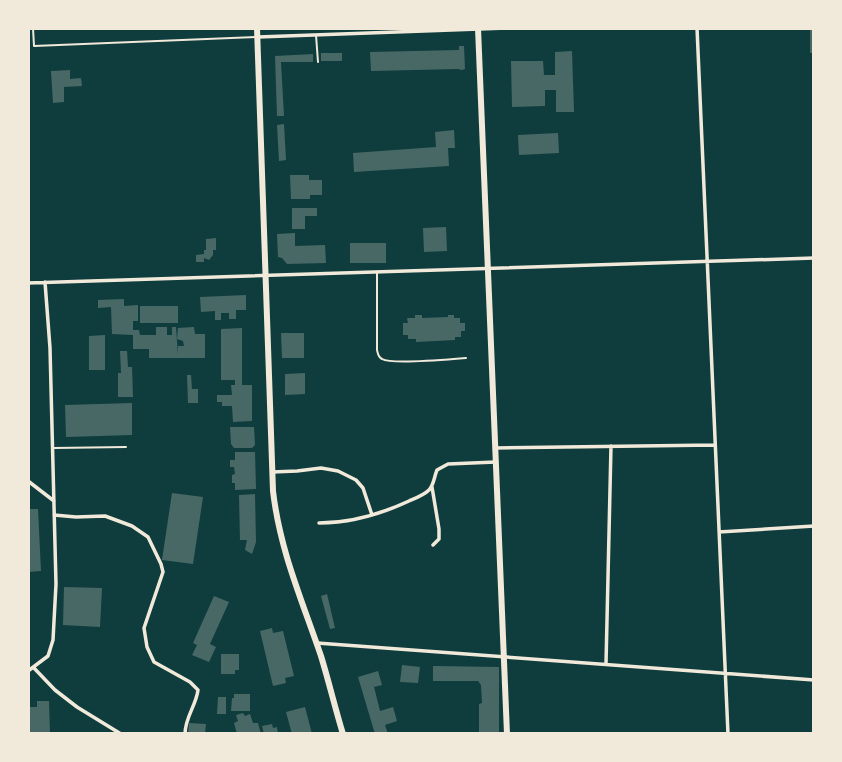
<svg xmlns="http://www.w3.org/2000/svg" width="842" height="762" font-family="'Archivo Narrow',sans-serif">
<style>
.building{fill:#486865}
.lines{fill:none;stroke-linecap:round;stroke-linejoin:round}
.service{stroke:#f1e9da;stroke-width:2}
.minor{stroke:#f1e9da;stroke-width:3.5}
.primary{stroke:#f1e9da;stroke-width:6}
</style>
<rect width="100%" height="100%" fill="#0f3d3e"/>
<!-- building -->
<path class="building" d="M810 30H814V53H810Z
M459 46H464L465 69 462 70 458 69 371 71 370 52 459 50Z
M572 51 574 112H556V90H545V106L512 107 511 61H543L544 75H555V52Z
M321 53H342V61H321Z
M313 54V62H281L284 116H277L275 56Z
M70 70V79L81 78 82 86 64 87V102L53 103 51 71Z
M284 124 286 160 279 161 277 125Z
M454 130 455 148H448L449 166 354 172 353 153 436 147 435 132Z
M558 133 559 153 519 155 518 135Z
M290 175H309V180H322V195H310V199H291Z
M292 208H317V216H305V229H292Z
M446 227 447 251 424 252 423 228Z
M295 233V246L325 245 326 263 287 264 282 258 278 257 277 234Z
M216 238V250H213V255L209 260 204 258V262H196V255L204 254V250H206V239Z
M350 243H386V263H350Z
M246 295V310H236V319H229V313H221V320H215V311L201 312 200 297Z
M124 299V306L138 305V321H133V330H139L140 335H156V327H167V335H172V327H176L178 355V346H184L183 341 177 339 178 328 194 327 195 334H205V358H149V349H133V335L112 334 111 307 98 308V300Z
M140 306H178V323H140Z
M415 315H422V318L448 317V315H454V318H460V323H465V331H461V337H455V340L416 342V339H408V335H403V323H408L407 318H415Z
M242 328V385H252V421L233 422 232 406H222V402H217V395H232L231 385H235V380H221V329Z
M281 333H304V358H282Z
M105 335V370H89V336Z
M120 351H127L128 367H132L133 397H118V373H121Z
M305 373V394L285 395V374Z
M187 375H191L192 389H198V403H188Z
M132 403V435L66 437 65 405Z
M230 427H254L255 445 252 448H234L231 444Z
M235 452H255L256 489 235 490V483H232V475L235 474 234 467H230V460H235Z
M172 493 203 497 193 564 162 560Z
M255 494 256 542 252 554 245 550 247 540H240L239 495Z
M28 509H38L41 571 28 572Z
M64 587 102 588 100 627 63 625Z
M327 594 335 628 330 629 321 596Z
M214 596 229 602 210 644 216 647 209 662 192 655 197 645 193 643Z
M272 628 273 633 283 631 294 676 285 678 286 683 273 686 260 631Z
M221 654H239V670H235V674H221Z
M402 665 420 667 418 683 400 682Z
M433 666 499 667V734H479V704L482 703 481 685 478 681H433Z
M378 671 382 685 374 687 380 711 393 707 397 721 385 725 388 734H375L358 677Z
M234 694H250V711H231L232 698H234Z
M218 697H226V714H217Z
M37 701H49L50 734H28V707H37Z
M305 707 312 734H292L286 712Z
M243 713 245 716 250 714 253 723H258L261 734H237L234 723 238 721 236 715Z
M189 723 206 724 205 734H188Z
M272 724 273 728 277 727 278 734H264L262 726Z"/>
<g class="lines">
<!-- service -->
<path class="service" d="M33 28 34 46 256 37
M316 35 318 62
M377 273V350C378 354 378 357 382 359 392 365 451 359 466 358
M54 448 126 447"/>
<!-- minor -->
<path class="minor" d="M697 28 728 734
M258 37 507 28
M28 283 814 258
M496 448 715 445
M272 472 297 471 321 468 338 471 356 480 363 488 372 515
M28 481 54 501
M432 487 439 529V539L433 545
M54 515 76 517 105 516 132 526 148 537 161 564 163 572 144 628 147 647 154 662 190 682 198 690C196 706 185 717 185 734
M319 523C351 523 381 514 409 501 416 498 424 495 429 490 434 485 434 477 437 470L448 464 496 462
M719 532 814 526
M317 643 814 680
M606 664 611 446
M33 667 55 690 77 707 121 734
M28 671 48 656 53 640 56 584 50 348 45 282"/>
<!-- primary -->
<path class="primary" d="M257 28 273 491C280 551 302 600 321 656 329 682 335 708 343 734
M478 28 507 734"/>
</g>
<!-- border -->
<rect width="842" height="762" fill="none" stroke="#f1e9da" stroke-width="60"/>
</svg>
